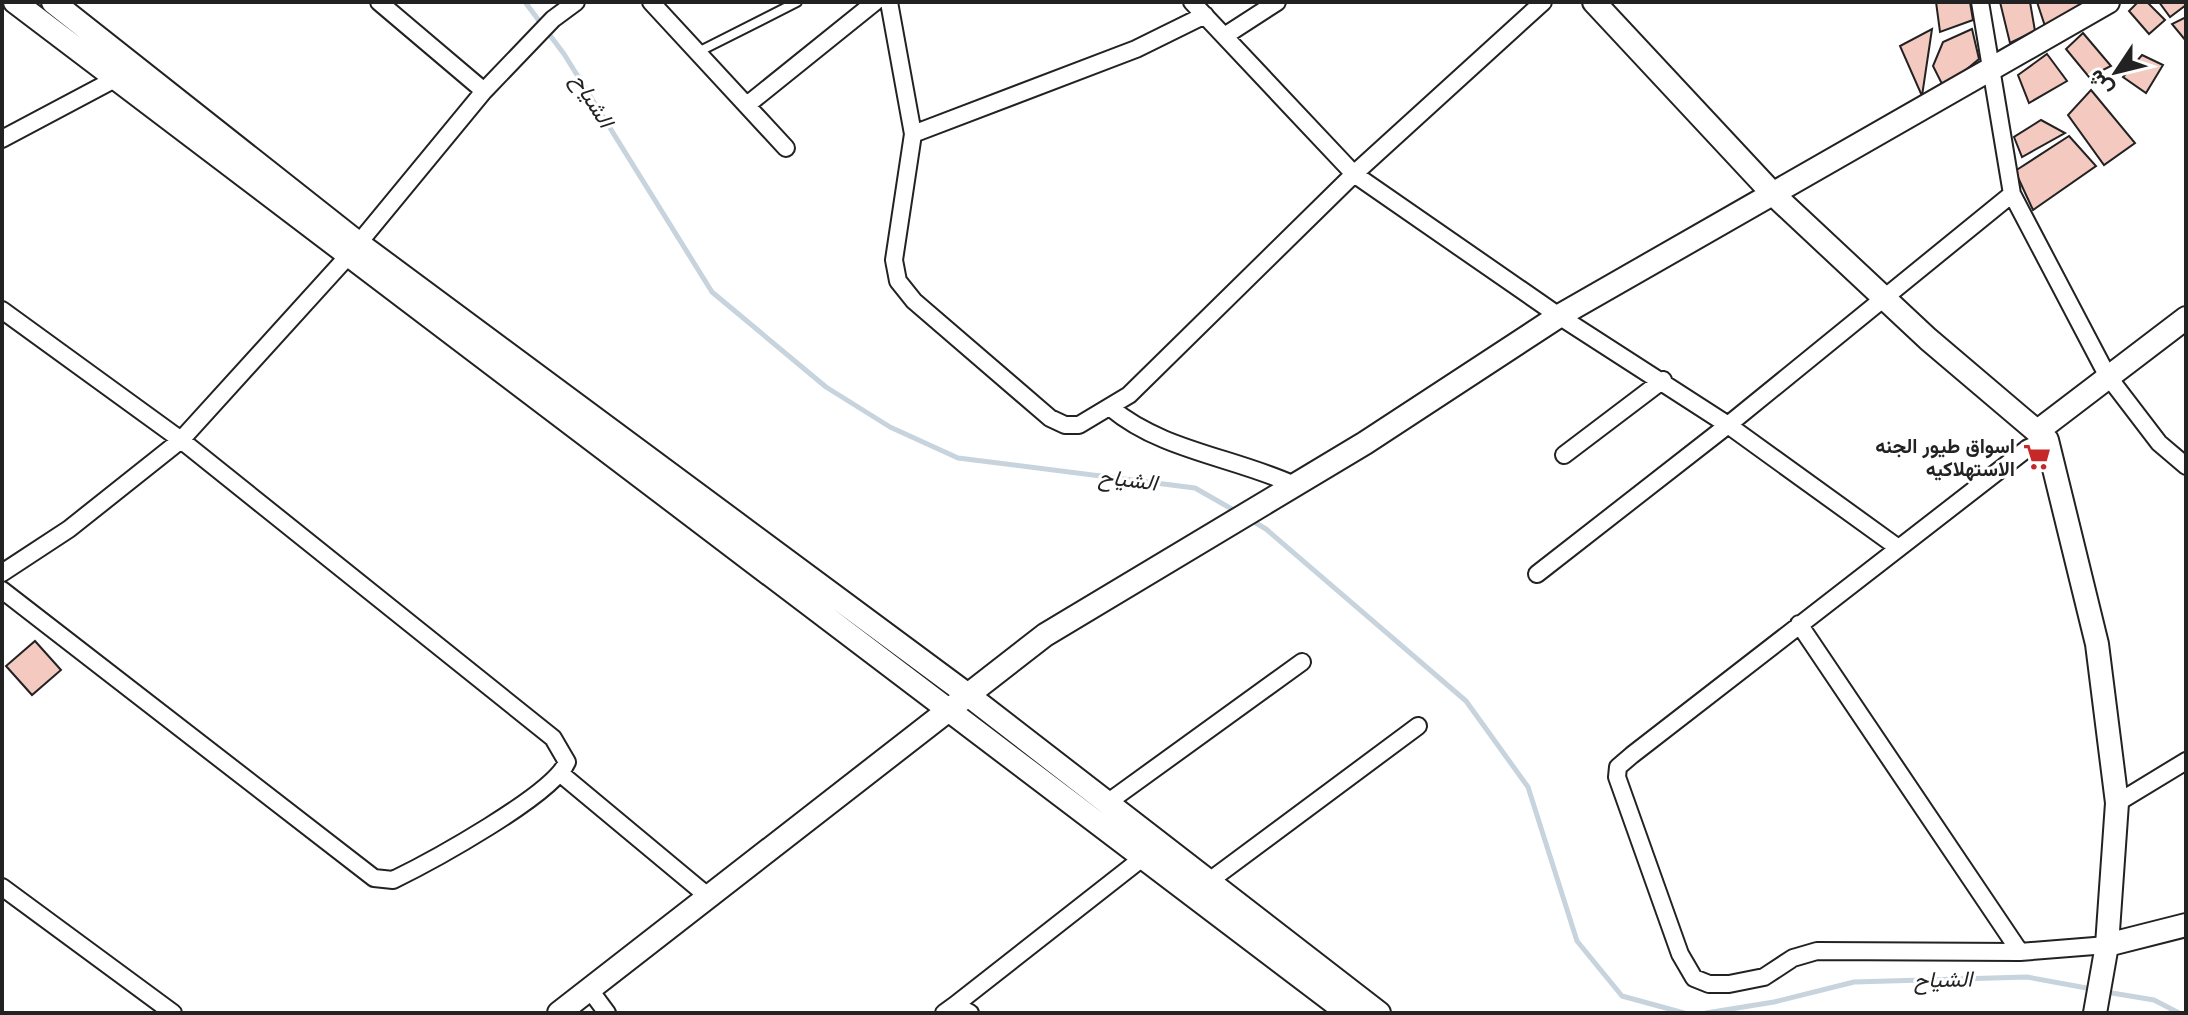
<svg xmlns="http://www.w3.org/2000/svg" width="2188" height="1015" font-family="'Roboto Serif',Vazirmatn,serif">
<style>
.lines{fill:none;stroke-linecap:round;stroke-linejoin:round}
.stream{stroke:#c7d3dd;stroke-width:5}
.building{fill:#f3c9c0;stroke:#222;stroke-width:2}
.lane-casing{stroke:#222;stroke-width:12}
.street-casing{stroke:#222;stroke-width:20}
.secondary-casing{stroke:#222;stroke-width:26}
.lane{stroke:#fff;stroke-width:8}
.street{stroke:#fff;stroke-width:16}
.secondary{stroke:#fff;stroke-width:22}
.labels{text-anchor:middle;stroke-width:6;stroke-linejoin:round;paint-order:stroke}
.poi-label{font-size:20px;font-weight:bold;fill:#222;stroke:#fff;text-anchor:end}
.water-label{font-size:22px;font-style:italic;fill:#222;stroke:#fff}
</style>
<rect width="100%" height="100%" fill="#fff"/>
<g class="lines">
<!-- stream -->
<path class="stream" d="M525 2 564 54 712 292 826 387 890 427 958 458 1195 488 1237 512
M1249 519 1266 529 1466 701 1528 787 1577 941 1622 996 1684 1013
M2106 992 2154 1000 2179 1013
M1706 1013 1774 1002 1854 982 2027 977 2092 989"/>
</g>
<!-- building -->
<path class="building" d="M1936 2H1970L1973 20 1940 32Z
M2000 2H2030L2035 31 2010 43Z
M2037 2H2088L2045 26Z
M2138 2H2147L2165 20 2149 34 2129 11Z
M2159 2H2186V5L2170 17Z
M2186 17V41L2172 24Z
M1932 29 1922 96 1900 46Z
M1972 29 1979 59 1944 88 1933 66 1943 42Z
M2083 33 2111 66 2089 77 2066 49Z
M2047 54 2067 81 2029 103 2018 75Z
M2142 55 2163 65 2146 93 2123 77Z
M2091 90 2135 143 2104 165 2068 115Z
M2041 120 2065 133 2022 157 2014 137Z
M2069 136 2096 166 2033 210 2015 171Z
M35 641 61 670 32 695 6 666Z"/>
<g class="lines">
<!-- lane casing -->
<g class="lane-casing">
<path id="lane" d="M698 52 797 2"/>
</g>
<!-- street casing -->
<g class="street-casing">
<path id="street" d="M379 2 484 91
M651 2 786 148
M889 2 913 134 894 260 898 281 914 301 1050 418 1065 425H1079L1129 395 1354 174 1543 2
M1192 2 1354 174 1559 316 1728 425 1897 547
M1980 2 2012 194 2107 375 2159 443 2186 466
M1226 35 1277 2
M747 105 875 2
M913 134 1136 49 1205 15
M2 139 115 79
M2 310 181 440 553 738 567 762C553 795 430 862 393 880L374 878 2 590
M1111 408C1161 450 1232 457 1292 484
M2047 440 2028 448 1632 755 1618 767 1617 777 1680 954 1694 978 1709 984H1729L1764 977 1793 958 1817 951 2020 952 2107 945
M1564 455 1663 380
M2 573 69 529 181 440 348 256 484 91 553 19 576 2
M1537 574 1728 425 2012 194
M1799 624 2020 952
M561 774 710 898
M1107 803 1302 662
M2117 803 2186 761
M1208 882 1418 726
M2 887 173 1013
M590 990 607 1013
M955 1005 1145 856
M944 1013 955 1005 970 1013"/>
</g>
<!-- secondary casing -->
<g class="secondary-casing">
<path id="secondary" d="M15 2 1348 1013
M53 2 358 243 968 695 1379 1013
M1594 2 1774 195 1928 339 2047 440 2097 644 2117 803 2107 945 2095 1013
M2039 430 2186 318
M2107 945 2186 925
M559 1013 1045 635 1365 443 1559 316 2108 2"/>
</g>
<!-- lane -->
<use href="#lane" class="lane"/>
<!-- street -->
<use href="#street" class="street"/>
<!-- secondary -->
<use href="#secondary" class="secondary"/>
</g>
<!-- icons -->
<defs>
<g id="supermarket-bare" transform="scale(2.16)"><path d="M-6-5.5h2.5l.6 2H6L4.5 2H-2.5L-4.4-4H-6ZM-1.5 3.2a1.3 1.3 0 1 0 .1 0ZM3 3.2a1.3 1.3 0 1 0 .1 0Z" fill="#c62828" stroke="#fff" stroke-width="2.5" paint-order="stroke"/></g>
</defs>
<g fill-rule="evenodd">
<use href="#supermarket-bare" x="2037" y="457"/>
</g>
<g class="labels">
<!-- poi labels -->
<g class="poi-label">
<text x="2015" y="453">اسواق طيور الجنه<tspan x="2015" dy="23">الاستهلاكيه</tspan></text>
</g>
<!-- water labels -->
<g class="water-label">
<text transform="translate(593 100) rotate(58)" y="8">الشياح</text>
<text transform="translate(1128 479) rotate(7)" y="8">الشياح</text>
<text transform="translate(1943 979) rotate(-1)" y="8">الشياح</text>
</g>
</g>
<!-- border -->
<rect width="2188" height="1015" fill="none" stroke="#222222" stroke-width="8"/>
<!-- north arrow -->
<g transform="translate(2116 72) rotate(235)" stroke="#ffffff" stroke-width="6" paint-order="stroke">
<path d="M0-6L14 30L0 20L-14 30Z" fill="#222222"/>
<text y="-12" font-size="22" font-weight="bold" text-anchor="middle" fill="#222222">ش</text>
</g>
</svg>
